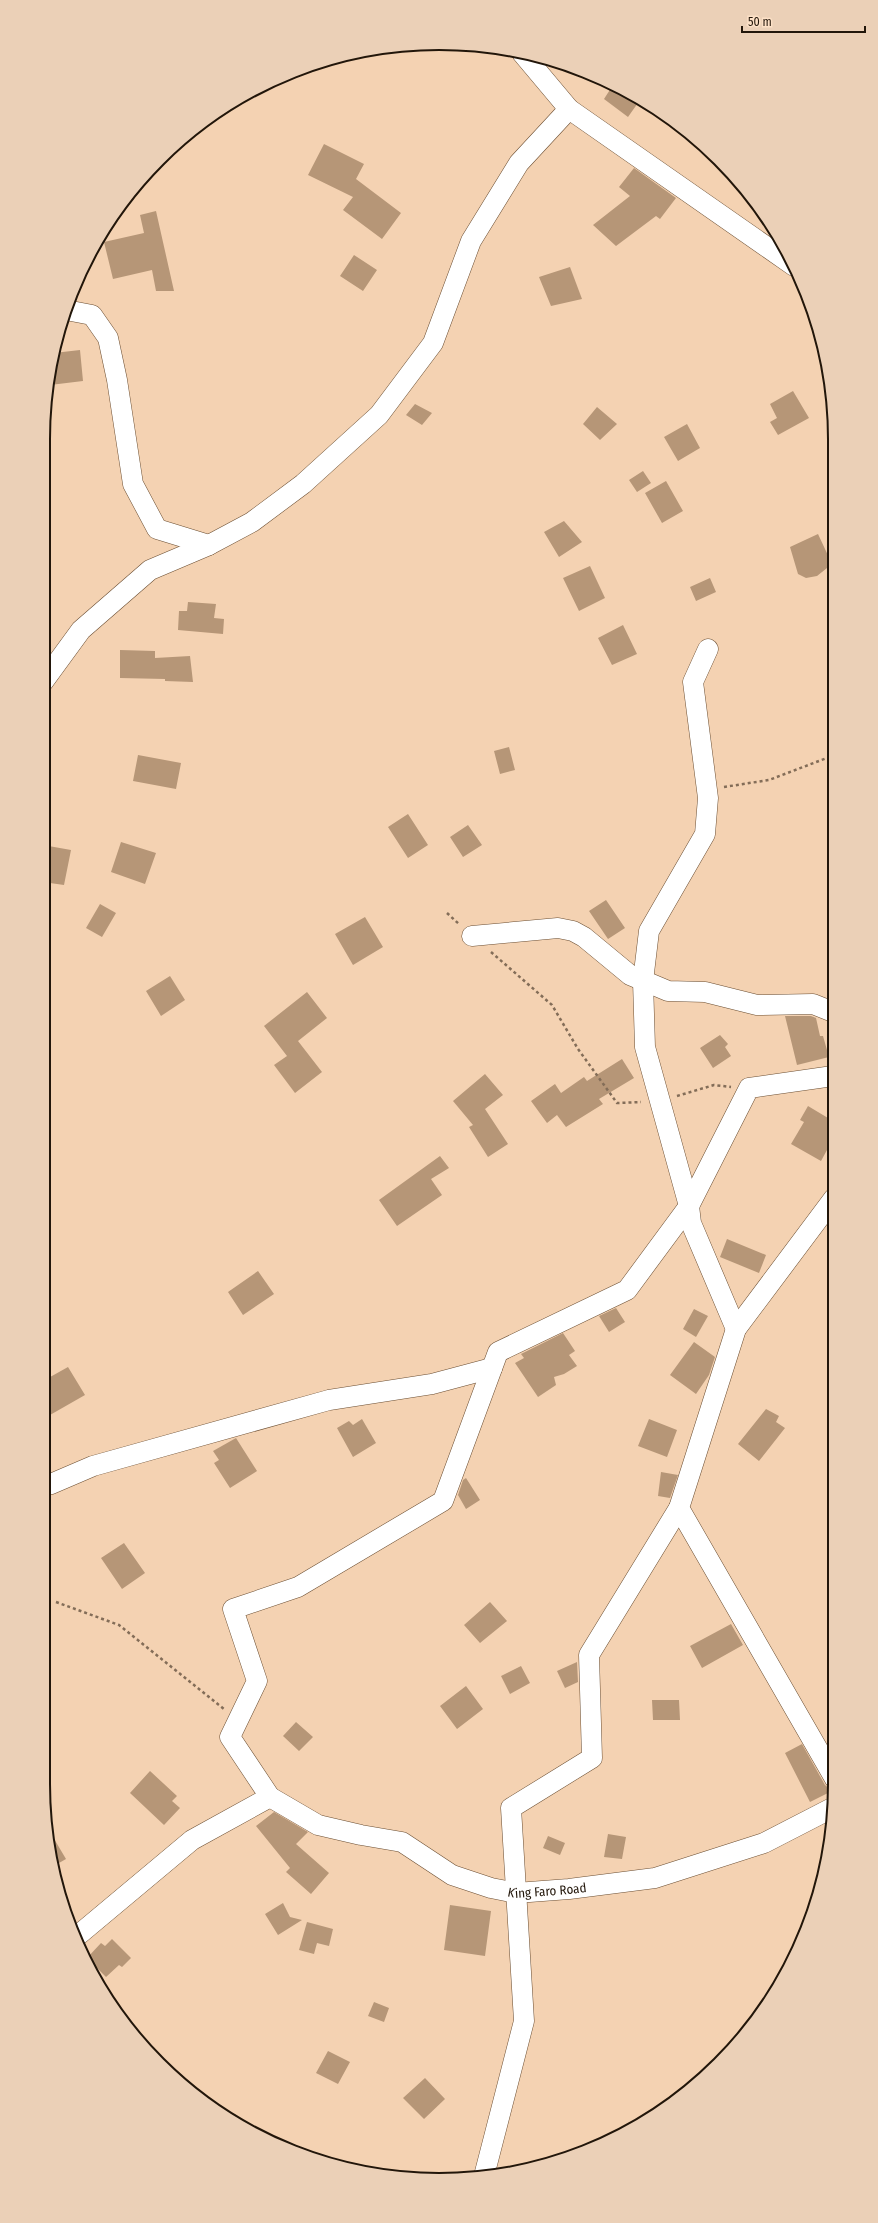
<svg xmlns="http://www.w3.org/2000/svg" width="878" height="2223" font-family="'Fira Sans Condensed',sans-serif">
<style>
.building{fill:#b69677}
.lines{fill:none;stroke-linecap:round;stroke-linejoin:round}
.minor-casing{stroke:#6b4e32;stroke-width:21}
.path{stroke:#836d58;stroke-width:2.5;stroke-dasharray:3 3;stroke-linecap:butt}
.minor{stroke:#fff;stroke-width:20}
.labels{text-anchor:middle;stroke-width:3;stroke-linejoin:round;paint-order:stroke}
.street-label{font-size:13px;fill:#22160a;stroke:#fce0c6}
.rim{fill:none;stroke:#22160a;stroke-width:2}
</style>
<rect width="100%" height="100%" fill="#f4d2b2"/>
<!-- building -->
<path class="building" d="M613 85 640 100 628 117 604 99Z
M324 144 364 164 356 179 401 213 382 239 343 210 353 197 308 175Z
M634 168 676 198 660 219 656 216 616 246 593 225 630 196 619 187Z
M156 211 174 291H156L152 270 113 279 104 242 144 233 140 215Z
M354 255 377 270 363 291 340 276Z
M570 267 582 299 551 306 539 277Z
M80 350 83 381 50 385 54 353Z
M793 391 809 418 778 435 770 422 777 418 770 404Z
M415 404 432 413 422 425 406 415Z
M597 407 617 424 600 440 583 424Z
M687 424 700 448 678 461 664 437Z
M643 471 651 483 637 492 629 480Z
M666 481 683 511 662 523 645 493Z
M564 521 582 542 559 557 544 532Z
M818 534 832 564 817 576 806 578 798 574 790 547Z
M590 566 605 598 579 611 563 578Z
M710 578 716 592 696 601 690 587Z
M188 602 216 604 214 618 224 619 223 634 178 630 179 611H187Z
M623 625 637 654 612 665 598 638Z
M120 650 155 651V658L190 656 193 682 165 681V679L120 678Z
M509 747 515 770 500 774 494 751Z
M138 755 181 763 176 789 133 781Z
M408 814 428 845 408 858 388 827Z
M468 825 482 845 463 857 450 837Z
M121 842 156 853 145 884 111 872Z
M43 845 71 850 64 885 43 882Z
M606 900 625 928 608 939 589 911Z
M100 904 116 913 102 937 86 928Z
M365 917 383 947 353 965 335 934Z
M170 976 185 1000 161 1016 146 991Z
M307 992 327 1018 298 1041 322 1072 295 1093 274 1065 287 1056 264 1026Z
M785 1016H811L816 1018 820 1036H823L829 1057 797 1065Z
M720 1035 728 1044 725 1047 731 1056 713 1068 700 1048Z
M622 1059 634 1078 599 1099 603 1104 566 1127 557 1115 547 1123 531 1101 555 1084 561 1093 584 1077 587 1081Z
M485 1074 503 1095 485 1109 508 1144 488 1157 469 1127 473 1125 453 1101Z
M808 1106 833 1121V1139L821 1161 791 1144 804 1122 800 1120Z
M440 1156 449 1168 431 1179 442 1195 397 1226 379 1200Z
M727 1239 766 1255 759 1273 720 1257Z
M258 1271 274 1294 243 1315 228 1292Z
M616 1308 625 1322 609 1332 599 1316Z
M694 1309 708 1316 696 1337 683 1329Z
M563 1333 575 1351 569 1355 577 1366 564 1374 554 1377 556 1385 538 1397 515 1363 524 1358 521 1354Z
M694 1342 715 1357 709 1375 696 1394 670 1375Z
M68 1367 85 1395 50 1415 43 1403V1381Z
M766 1409 779 1416 776 1422 785 1428 759 1461 738 1444Z
M362 1419 376 1443 353 1457 337 1428 349 1421 353 1425Z
M649 1419 677 1430 667 1457 638 1446Z
M236 1438 257 1471 230 1488 214 1463 219 1460 213 1451Z
M661 1472 678 1475 670 1498 658 1496Z
M466 1478 480 1500 466 1509 458 1495 463 1480Z
M124 1543 145 1573 122 1589 101 1558Z
M490 1602 507 1621 480 1643 464 1625Z
M731 1624 743 1645 702 1668 690 1646Z
M577 1662 578 1682 565 1688 557 1671Z
M521 1666 530 1683 510 1694 501 1676Z
M466 1686 483 1709 457 1729 440 1706Z
M652 1700H679L680 1720H653Z
M296 1722 313 1737 299 1751 283 1736Z
M802 1744 825 1785 832 1791 810 1802 785 1753Z
M150 1771 177 1796 172 1801 180 1808 164 1825 130 1793Z
M274 1812 308 1832 296 1844 329 1873 311 1894 286 1872 290 1868 256 1826Z
M47 1827 66 1859 52 1867 51 1861Z
M608 1834 626 1837 622 1859 604 1857Z
M548 1836 565 1843 560 1855 543 1848Z
M283 1903 290 1917 302 1920 278 1935 265 1914Z
M450 1905 491 1911 485 1956 444 1950Z
M307 1922 333 1929 329 1946 317 1943 314 1954 299 1950Z
M112 1939 131 1958 122 1967 119 1965 106 1977 87 1958 101 1943 105 1946Z
M374 2002 389 2008 384 2022 368 2016Z
M328 2051 350 2062 338 2084 316 2073Z
M425 2078 445 2099 424 2119 403 2098Z"/>
<g class="lines">
<!-- minor casing -->
<g class="minor-casing">
<g id="minor">
<path d="M522 53 569 109 794 266"/>
<path d="M66 310 92 315 108 338 117 380 133 484 157 529 209 545 252 522 303 484 379 415 433 343 471 241 519 163 569 109"/>
<path d="M708 649 693 682 708 798 705 834 649 931 643 981 645 1047 689 1206 691 1223 736 1329"/>
<path d="M43 682 81 630 150 570 209 545"/>
<path d="M472 936 558 928 573 931 584 937 630 975 668 991 705 992 757 1005 813 1004 833 1012"/>
<path d="M834 1198 736 1329 679 1508 835 1779"/>
<path d="M51 1484 93 1466 329 1400 432 1384 492 1368"/>
<path id="s1" d="M270 1797 318 1825 361 1835 402 1842 452 1875 491 1888 516 1893 569 1889 655 1878 764 1843 832 1808"/>
<path d="M76 1937 192 1840 270 1797 230 1737 257 1681 233 1609 298 1587 443 1501 498 1352 627 1290 689 1206 749 1088 833 1076"/>
<path d="M484 2176 524 2021 511 1808 592 1758 589 1655 679 1508"/>
</g>
</g>
<!-- path -->
<path class="path" d="M724 787 769 780 832 756
M447 913 460 925
M491 952 552 1005 578 1049 617 1103 641 1102
M677 1096 714 1085 731 1087
M56 1602 119 1625 224 1709"/>
<!-- minor -->
<use href="#minor" class="minor"/>
</g>
<g class="labels">
<!-- street labels -->
<g class="street-label">
<text dy="5" stroke="none"><textPath href="#s1" startOffset="299">King Faro Road</textPath></text>
</g>
</g>
<!-- crop -->
<path d="M0 0H878V2223H0ZM439 50H439A389 389 0 0 1 828 439V1784A389 389 0 0 1 439 2173H439A389 389 0 0 1 50 1784V439A389 389 0 0 1 439 50Z" fill="#ebd0b7" fill-rule="evenodd"/>
<path class="rim" d="M439 50H439A389 389 0 0 1 828 439V1784A389 389 0 0 1 439 2173H439A389 389 0 0 1 50 1784V439A389 389 0 0 1 439 50Z"/>
<!-- scale -->
<path d="M742 26v6h123v-6" fill="none" stroke="#22160a" stroke-width="2"/>
<text x="748" y="26" font-size="12" fill="#22160a" stroke="#fce0c6" stroke-width="3" paint-order="stroke">50 m</text>
</svg>
